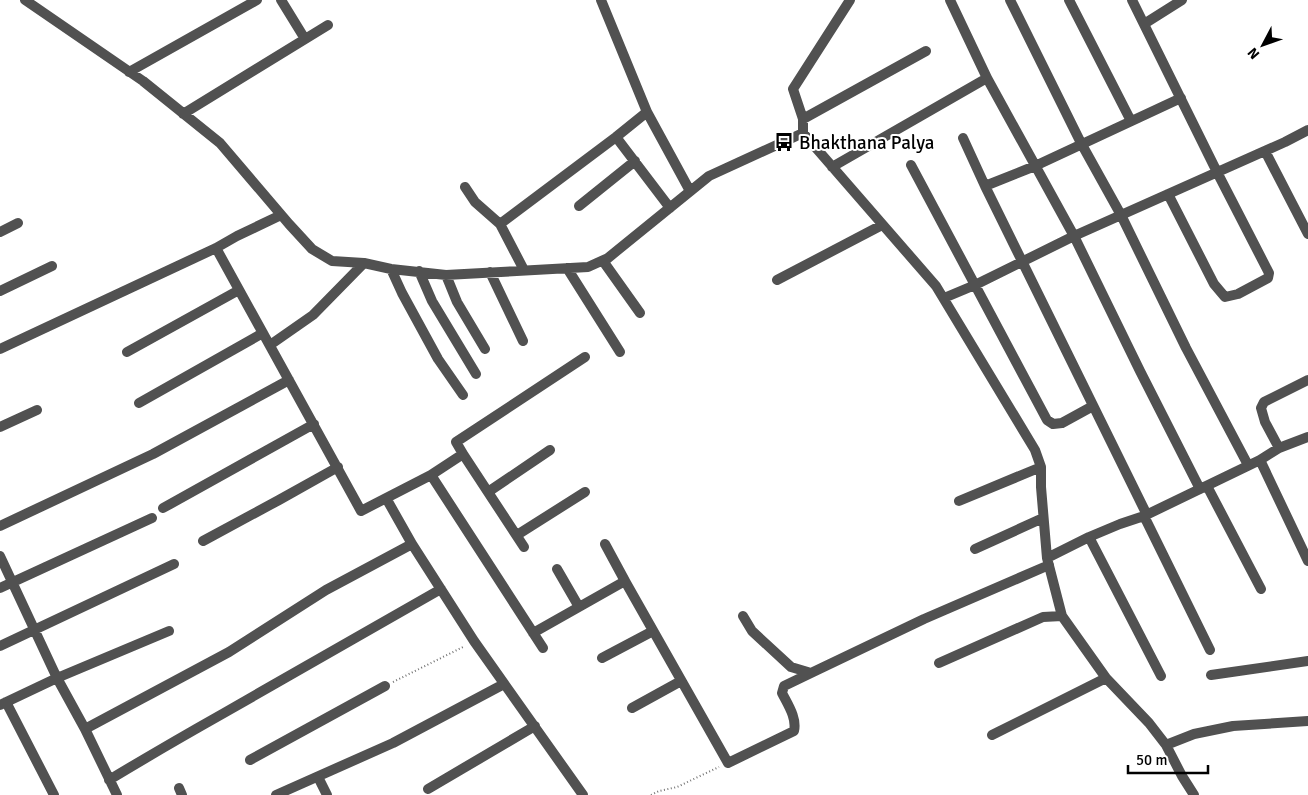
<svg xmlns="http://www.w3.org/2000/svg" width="1308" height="795" font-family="Signika,sans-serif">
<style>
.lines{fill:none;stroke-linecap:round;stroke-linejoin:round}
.path{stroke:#737373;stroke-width:2;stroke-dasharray:1 2.5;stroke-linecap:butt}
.street{stroke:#515151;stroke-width:10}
.labels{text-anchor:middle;stroke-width:4;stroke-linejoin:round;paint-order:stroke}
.poi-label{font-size:19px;fill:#000;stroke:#fff;text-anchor:start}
</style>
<rect width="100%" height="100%" fill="#fff"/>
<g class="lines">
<!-- path -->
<path class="path" d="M393 682 465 646
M651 795 659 791 677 787 719 767"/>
<!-- street -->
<path class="street" d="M25 0 143 81 220 143 289 224 312 249 332 261 364 263 391 269 446 275 588 267 608 258 709 176 803 133 936 286 1035 450 1041 467V487L1047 558 1062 616 1106 678 1149 723 1166 745 1182 776 1194 795
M281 0 305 39
M601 0 647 112 690 191
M950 0 987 78 1074 236 1140 371 1200 489
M1010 0 1081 143 1121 215 1186 348 1248 465
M1069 0 1131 121
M1132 0 1217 172 1269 273 1268 278 1238 294 1225 297 1214 284 1168 194
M1144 24 1182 0
M129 72 257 0
M183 114 328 25
M803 119 926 51
M803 133V119L793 89 850 0
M616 137 670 208
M963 138 985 186
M1265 151 1308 234
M911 165 1047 420 1053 424 1062 423 1093 406
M832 167 987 78
M465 187 475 202 500 224
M579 206 635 161
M0 232 18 223
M216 248 361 511 431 475 543 648
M603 261 640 313
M567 268 620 352
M391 269 402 293 438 359 463 395
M524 270 500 224 616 137 647 112
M419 271 432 301 476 374
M490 272 523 341
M446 275 457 302 485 349
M777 280 882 225
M0 291 52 266
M944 298 975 285 1074 236 1285 142 1308 130
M270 345 313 315 364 263
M0 349 216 248 237 236 281 215
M127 352 239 290
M139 403 263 333
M0 427 37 410
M1279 448 1265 422 1261 408 1264 402 1308 380
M463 454 456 442 585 357
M1260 460 1308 561
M431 475 463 454 524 547
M1207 486 1261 589
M488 492 550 450
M386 498 412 544
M959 501 1041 467
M163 508 314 424
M1147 515 985 186 1035 166 1181 98
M1144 516 1210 650
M0 526 153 454 289 380
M517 535 585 492
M1089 537 1161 676
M203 541 279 500 338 467
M605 544 625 581
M975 549 1043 518
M0 556 57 678 85 729 117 795
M1047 558 1089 537 1120 524 1144 516 1260 460 1279 448 1308 437
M557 569 579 607
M0 588 152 518
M743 616 752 631 791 667 811 673 924 619 1049 565
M533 633 625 581 728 763 794 731C797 718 788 705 782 693L784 686 811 673
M0 646 174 564
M602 658 653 631
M939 663 1043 617 1062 616
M1211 675 1308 661
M6 702 54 795
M0 705 57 678 169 631
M632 708 681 681
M85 729 229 652 326 590 412 544 474 641 583 795
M992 735 1106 678
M1166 745 1194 734 1233 726 1308 721
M250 760 385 686
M318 777 327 795
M109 780C147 757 185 735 224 713 296 672 368 630 441 589
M179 788 182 795
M428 789 535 726
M276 795 393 743 504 684"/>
</g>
<!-- icons -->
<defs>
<g id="bus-bare" transform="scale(1.5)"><path d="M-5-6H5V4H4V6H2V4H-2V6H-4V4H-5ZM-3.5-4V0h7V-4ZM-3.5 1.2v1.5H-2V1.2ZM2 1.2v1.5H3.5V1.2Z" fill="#000" stroke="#fff" stroke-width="2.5" paint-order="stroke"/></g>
</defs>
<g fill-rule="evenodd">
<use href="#bus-bare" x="784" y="142"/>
</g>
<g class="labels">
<!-- poi labels -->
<g class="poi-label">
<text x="799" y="149">Bhakthana Palya</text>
</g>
</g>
<!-- north arrow -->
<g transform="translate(1263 45) rotate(229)" stroke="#ffffff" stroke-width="4" paint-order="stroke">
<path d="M0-4L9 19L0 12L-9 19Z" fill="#000000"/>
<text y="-8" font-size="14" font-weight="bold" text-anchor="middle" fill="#000000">N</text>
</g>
<!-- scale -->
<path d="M1128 765v8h80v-8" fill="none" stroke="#000000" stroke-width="2.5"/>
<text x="1136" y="765" font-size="15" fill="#000000" stroke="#ffffff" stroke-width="4" paint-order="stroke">50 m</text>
</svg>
